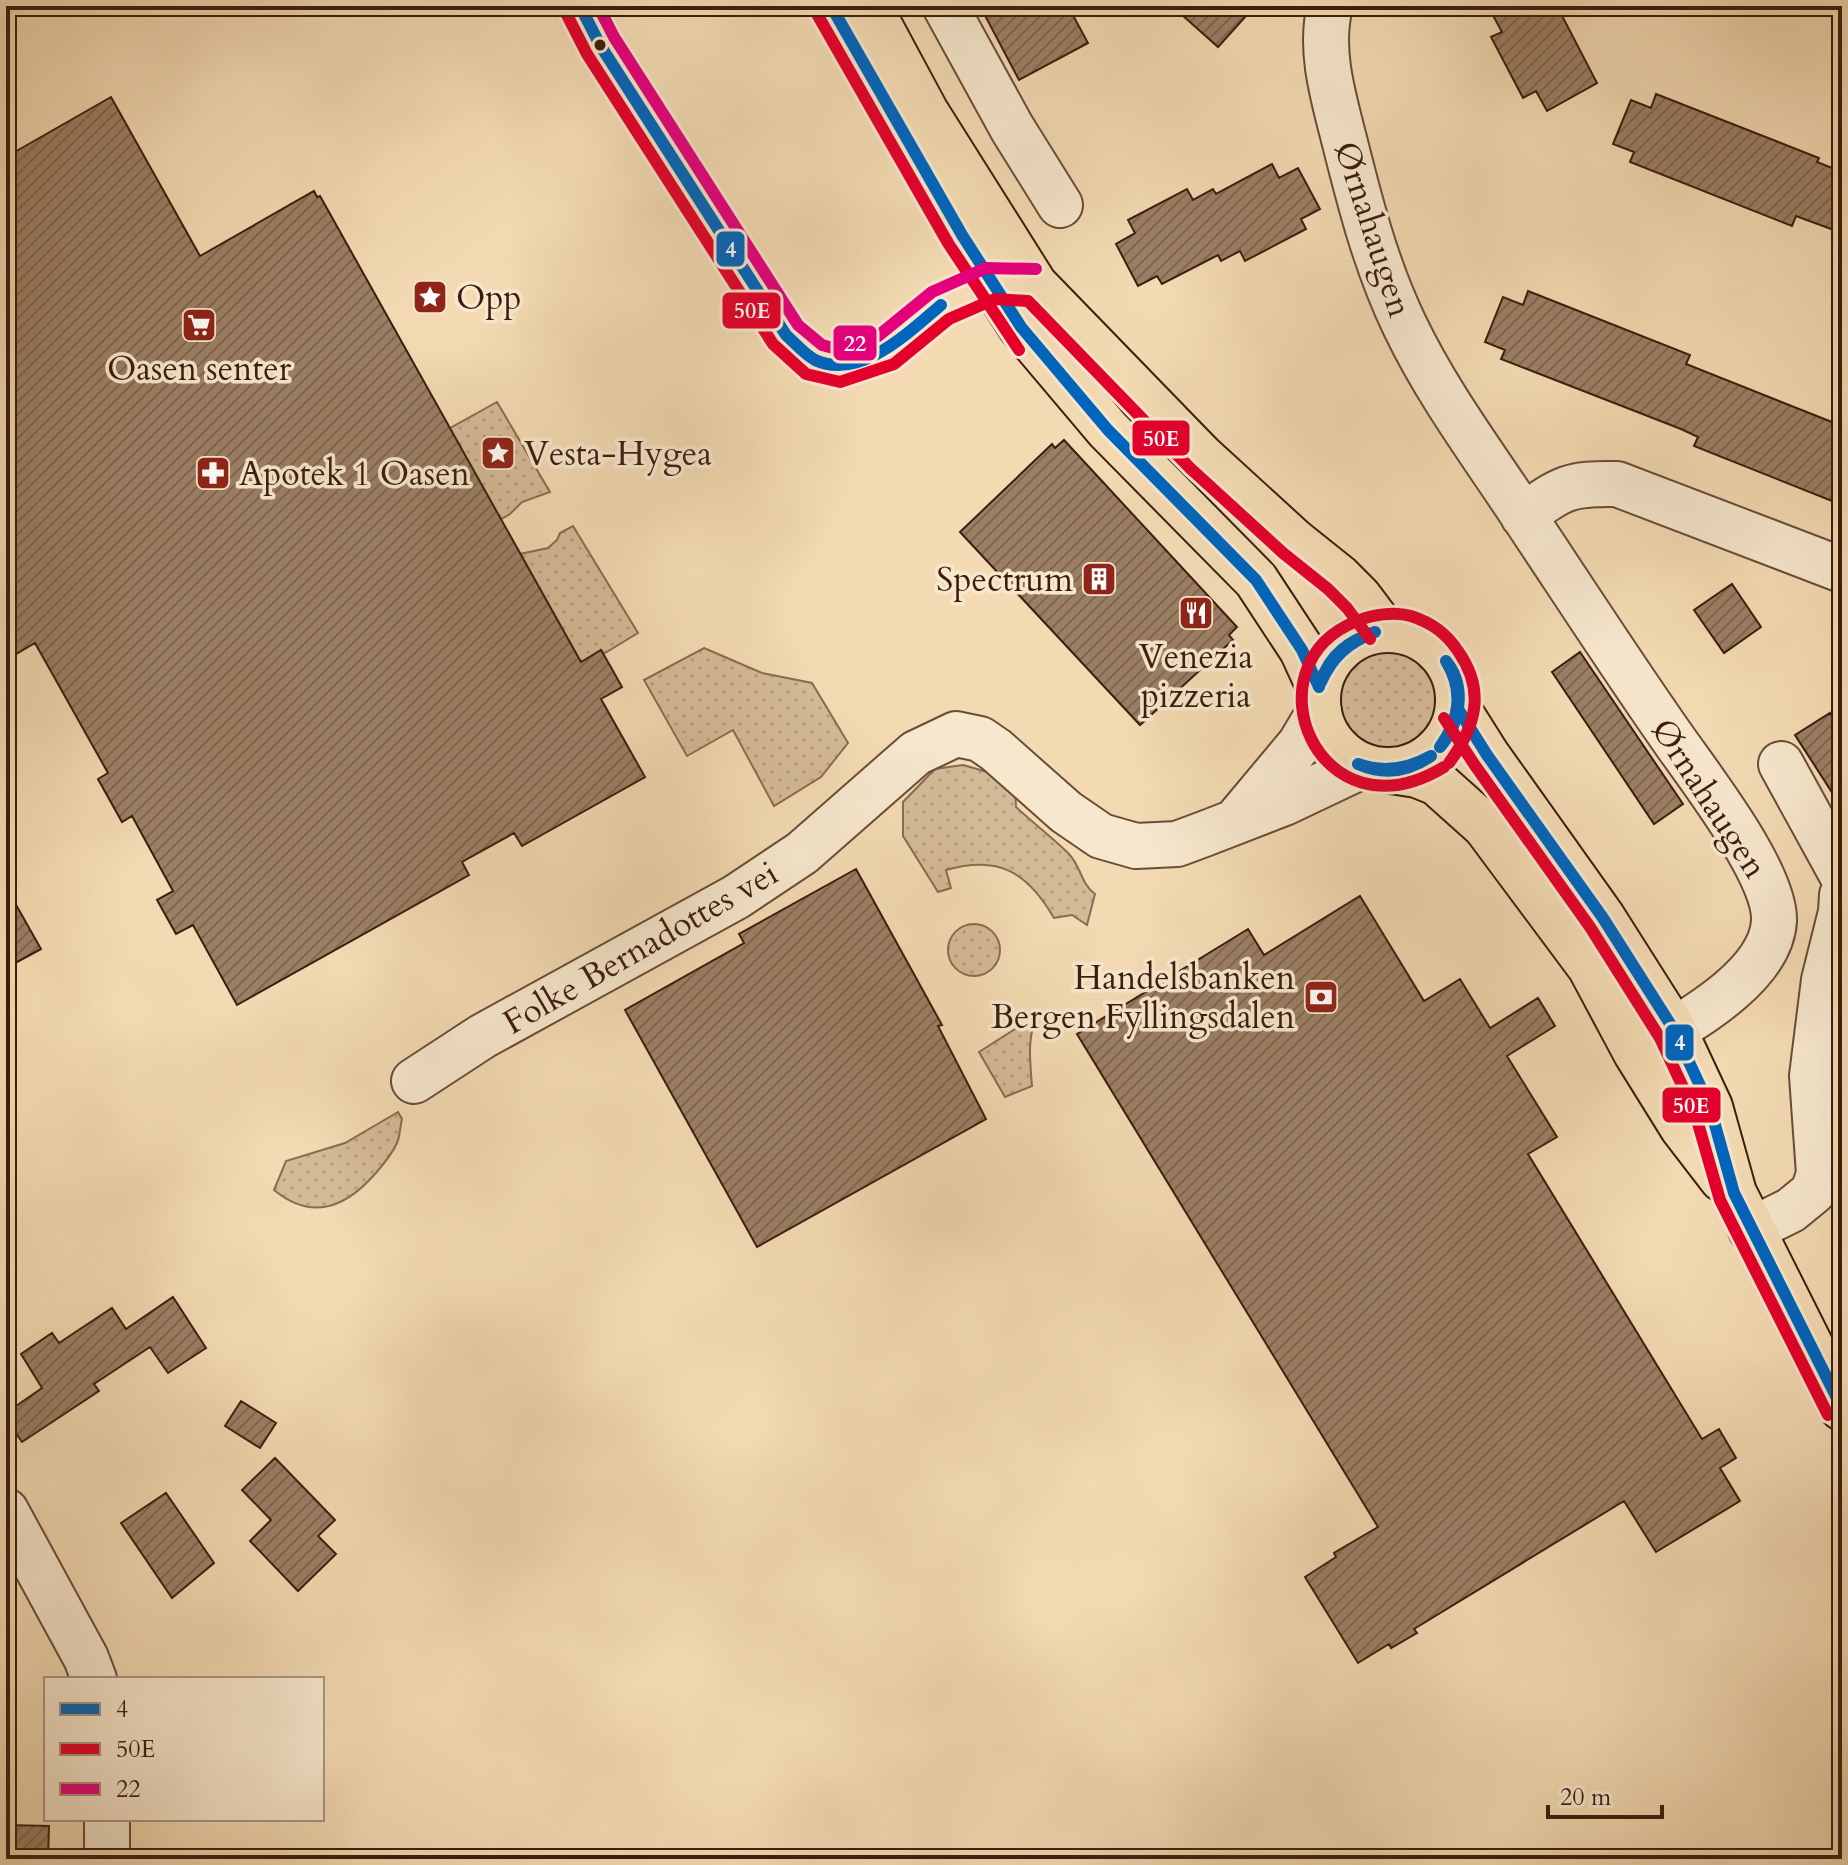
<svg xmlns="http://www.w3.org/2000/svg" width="1848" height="1865" font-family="Cardo,serif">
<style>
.grass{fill:url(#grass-dots);stroke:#886c52;stroke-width:2}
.building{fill:url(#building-hatch);stroke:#3b1d0f;stroke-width:2}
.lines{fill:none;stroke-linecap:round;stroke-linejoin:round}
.street-casing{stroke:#694c38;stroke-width:48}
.primary-casing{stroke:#3b1d0f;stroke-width:48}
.street{stroke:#f7e7cd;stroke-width:44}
.primary{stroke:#f3dab2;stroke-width:44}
.bus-1-casing{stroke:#f7e7cd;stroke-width:18}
.bus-2-casing{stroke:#f7e7cd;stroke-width:18}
.bus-3-casing{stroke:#f7e7cd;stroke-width:18}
.bus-1{stroke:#0065bd;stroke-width:12}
.bus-2{stroke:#e4002b;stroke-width:12}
.bus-3{stroke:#e5007d;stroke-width:12}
.bus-dot{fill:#3b1d0f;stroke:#f7e7cd;stroke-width:3}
.labels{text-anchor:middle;stroke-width:7;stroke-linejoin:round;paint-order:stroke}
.street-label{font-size:34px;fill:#3b1d0f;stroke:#f7e7cd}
.poi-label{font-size:34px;fill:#3b1d0f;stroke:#f7e7cd;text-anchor:start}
.line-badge{stroke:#f7e7cd;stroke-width:3}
.badge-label{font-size:22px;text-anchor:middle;font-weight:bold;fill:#fff}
</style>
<defs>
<pattern id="grass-dots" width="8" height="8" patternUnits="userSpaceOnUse" patternTransform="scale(2)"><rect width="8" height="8" fill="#d4ba96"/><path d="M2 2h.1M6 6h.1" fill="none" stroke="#b79f80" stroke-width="1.8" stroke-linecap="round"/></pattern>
<pattern id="building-hatch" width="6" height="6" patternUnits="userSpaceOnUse" patternTransform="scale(2)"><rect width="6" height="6" fill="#9b7f64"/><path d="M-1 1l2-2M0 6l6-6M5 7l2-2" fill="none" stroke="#806751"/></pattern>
</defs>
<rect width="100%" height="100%" fill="#f3dab2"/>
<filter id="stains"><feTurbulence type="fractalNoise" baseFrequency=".0025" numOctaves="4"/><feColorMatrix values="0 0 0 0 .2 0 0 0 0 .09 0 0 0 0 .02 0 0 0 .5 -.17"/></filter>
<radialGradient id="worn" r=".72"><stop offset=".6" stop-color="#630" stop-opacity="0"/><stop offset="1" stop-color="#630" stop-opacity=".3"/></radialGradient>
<!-- grass -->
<path class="grass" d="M497 402 550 492 522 502 510 514 496 522 445 431Z
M573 526 638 633 580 668 515 555 548 548 557 540 560 533Z
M704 648 762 673 812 683 848 743 821 777 774 806 733 730 687 756 644 680Z
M1338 701a50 50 0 1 1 100 0a50 50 0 1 1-100 0Z
M963 765 998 775 1015 788 1016 807C1033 823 1052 837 1068 853 1082 867 1080 883 1095 894L1087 925 1072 915 1054 918C1027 872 999 855 946 870L951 888 938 892 903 836V802L935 769Z
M948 950a26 26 0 1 1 52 0a26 26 0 1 1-52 0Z
M1037 1015C1027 1038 1030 1061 1032 1086L1005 1097 979 1052Z
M398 1112 402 1119C400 1127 400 1136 397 1143 392 1154 383 1165 375 1174 345 1208 312 1221 274 1190L286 1161 345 1143Z"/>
<!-- building -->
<path class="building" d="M980 6H1068L1088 43 1019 80Z
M1172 6H1255L1218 47Z
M1488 6H1557L1597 83 1547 111 1536 91 1523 98 1491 37 1502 32Z
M1656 94 1819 158 1817 162 1842 172V233L1796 216 1792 226 1630 162 1634 152 1613 144 1631 100 1651 108Z
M111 97 200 256 314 191 317 197 320 196 581 662 601 650 612 669 622 687 601 699 645 777 522 846 514 833 462 862 469 875 237 1005 193 925 176 934 157 900 173 891 132 816 122 822 98 779 108 773 35 643 6 660V157Z
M1272 164 1279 178 1298 168 1320 209 1301 219 1306 229 1245 261 1240 251 1221 261 1218 255 1162 284 1157 276 1138 286 1116 244 1135 233 1128 220 1187 189 1193 200 1213 189 1216 194Z
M1528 291 1690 355 1686 364 1842 426V505L1694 446 1698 437 1681 429 1501 359 1505 350 1485 342 1503 297 1523 305Z
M1064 440 1237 627 1229 635 1233 640 1140 725 960 532 1052 444 1055 448Z
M1732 584 1761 627 1724 653 1694 610Z
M1580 652 1683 804 1654 824 1552 672Z
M1830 713 1842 732V808L1795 735Z
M856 869 942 1025 938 1026 986 1119 757 1247 625 1010 744 943 739 934Z
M6 887 41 949 6 968Z
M1360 896 1424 1001 1460 979 1490 1028 1538 998 1555 1026 1507 1056 1557 1137 1528 1154 1702 1439 1719 1429 1736 1458 1720 1468 1740 1501 1656 1552 1624 1501 1414 1629 1417 1633 1391 1648 1389 1644 1358 1663 1305 1577 1336 1557 1334 1553 1378 1527 1077 1034 1248 929 1264 955Z
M173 1297 206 1348 168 1373 150 1347 94 1384 99 1391 22 1442 6 1419V1413L42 1388 21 1354 52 1333 59 1343 112 1308 126 1329Z
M241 1401 276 1423 260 1448 225 1426Z
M275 1458 335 1520 318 1536 336 1554 298 1591 250 1541 271 1520 242 1490Z
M166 1493 214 1563 172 1598 121 1523Z
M6 1825 49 1826 48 1859H6Z"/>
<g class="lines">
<!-- street casing -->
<g class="street-casing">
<path id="street" d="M945 6 1012 128 1060 205
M1330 6C1319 50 1333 96 1344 139 1360 203 1376 266 1405 326 1437 393 1482 453 1523 515 1573 590 1622 666 1674 740 1702 780 1776 875 1774 921 1771 978 1684 1024 1641 1050
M1523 516C1562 488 1568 483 1617 484L1842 570
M1781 764 1842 875
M1239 817 1300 744 1319 712
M414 1081 483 1036 736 897 802 853 916 753 956 734 980 739 996 750 1066 812 1101 836 1136 846 1177 844 1204 834 1284 803 1362 766
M1751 1230 1791 1210 1813 1192 1819 1174 1812 1076 1824 980 1841 912 1842 895
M6 1511 86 1658 94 1679
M107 1859V1819"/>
</g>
<!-- primary casing -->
<g class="primary-casing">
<path id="primary" d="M831 6 962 235 1021 327 1108 430 1256 580 1302 650 1319 687
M869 6 926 112 1035 285 1201 456 1294 541 1339 577 1359 597 1383 629
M1318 700a70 70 0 1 1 140 0a70 70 0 1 1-140 0Z
M1458 709 1487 755 1603 918 1674 1030 1710 1107 1734 1193 1842 1408
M1391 771 1417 775 1437 783 1485 826 1590 967 1636 1053 1682 1127 1722 1179"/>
</g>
<!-- street -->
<use href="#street" class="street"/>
<!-- primary -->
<use href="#primary" class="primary"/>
<!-- bus-1 casing -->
<g class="bus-1-casing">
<path id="bus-1" d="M580 6 600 45 786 335C795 343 804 354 815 360 860 381 909 332 941 305
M831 6 962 235 1021 327 1108 430 1256 580 1302 650 1319 687
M1321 682C1329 655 1349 641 1375 632
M1321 682C1333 656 1348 643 1375 632
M1458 709 1487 755 1603 918 1674 1030 1710 1107 1734 1193 1842 1408
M1440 747C1460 719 1464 691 1446 661
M1440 747C1460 723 1467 687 1446 661
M1358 764C1383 773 1408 769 1431 756
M1358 764C1383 775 1408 772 1431 756"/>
</g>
<!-- bus-2 casing -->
<g class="bus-2-casing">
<path id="bus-2" d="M566 13 587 54 773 344 806 374 840 382 894 364 949 319 995 299 1028 301 1190 468 1283 553 1328 589 1347 608 1370 639
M817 14 948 243 1019 350
M1444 718 1474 764 1590 927 1660 1038 1695 1113 1720 1200 1828 1415
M1444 767C1318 843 1245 665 1357 621 1372 615 1394 611 1411 616 1432 623 1446 633 1458 651 1486 691 1476 726 1449 763"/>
</g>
<!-- bus-3 casing -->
<g class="bus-3-casing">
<path id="bus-3" d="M598 6 614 37 798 325 822 345 837 349 878 336 932 292 986 268 1036 269"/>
</g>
<!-- bus-1 -->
<use href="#bus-1" class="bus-1"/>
<!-- bus-2 -->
<use href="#bus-2" class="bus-2"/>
<!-- bus-3 -->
<use href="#bus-3" class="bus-3"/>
</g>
<!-- icons -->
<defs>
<g id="sight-square" transform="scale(1.8)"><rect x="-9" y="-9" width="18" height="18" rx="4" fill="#8f2418" stroke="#f7e7cd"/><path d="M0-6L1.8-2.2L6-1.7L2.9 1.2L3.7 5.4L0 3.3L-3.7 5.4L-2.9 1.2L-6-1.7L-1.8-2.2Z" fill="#fff"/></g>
<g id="supermarket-square" transform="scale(1.8)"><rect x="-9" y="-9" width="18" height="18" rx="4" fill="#8f2418" stroke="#f7e7cd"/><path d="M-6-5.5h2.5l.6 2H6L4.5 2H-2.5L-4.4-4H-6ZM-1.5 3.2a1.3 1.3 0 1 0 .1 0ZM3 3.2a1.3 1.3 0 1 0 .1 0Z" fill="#fff"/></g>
<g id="pharmacy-square" transform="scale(1.8)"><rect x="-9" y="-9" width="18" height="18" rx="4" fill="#8f2418" stroke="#f7e7cd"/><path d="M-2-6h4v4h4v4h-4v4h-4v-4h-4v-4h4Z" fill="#fff"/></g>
<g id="building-square" transform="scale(1.8)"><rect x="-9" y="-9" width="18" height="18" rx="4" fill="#8f2418" stroke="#f7e7cd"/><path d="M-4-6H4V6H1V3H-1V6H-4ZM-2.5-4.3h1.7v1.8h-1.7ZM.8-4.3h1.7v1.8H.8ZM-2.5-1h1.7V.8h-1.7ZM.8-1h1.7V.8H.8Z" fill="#fff"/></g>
<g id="restaurant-square" transform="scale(1.8)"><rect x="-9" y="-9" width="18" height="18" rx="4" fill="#8f2418" stroke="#f7e7cd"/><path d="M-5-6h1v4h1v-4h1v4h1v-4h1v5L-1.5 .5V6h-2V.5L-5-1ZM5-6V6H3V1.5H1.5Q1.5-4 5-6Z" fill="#fff"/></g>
<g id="bank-square" transform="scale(1.8)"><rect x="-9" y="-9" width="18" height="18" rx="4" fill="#8f2418" stroke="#f7e7cd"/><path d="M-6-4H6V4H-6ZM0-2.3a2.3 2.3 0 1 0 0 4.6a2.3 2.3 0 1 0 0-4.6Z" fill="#fff"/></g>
</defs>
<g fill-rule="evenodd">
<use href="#sight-square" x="430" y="297"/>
<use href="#supermarket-square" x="199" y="325"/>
<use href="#sight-square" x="498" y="453"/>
<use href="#pharmacy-square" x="213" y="473"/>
<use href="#building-square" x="1099" y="579"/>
<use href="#restaurant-square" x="1196" y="613"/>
<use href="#bank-square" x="1321" y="997"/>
</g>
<!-- markers -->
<circle class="bus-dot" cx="600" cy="45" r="7"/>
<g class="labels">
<!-- street labels -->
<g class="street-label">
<text transform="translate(1374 229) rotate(72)" y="12">Ørnahaugen</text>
<text transform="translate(1710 798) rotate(57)" y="12">Ørnahaugen</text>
<text transform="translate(640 947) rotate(-30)" y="12">Folke Bernadottes vei</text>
</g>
<!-- poi labels -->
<g class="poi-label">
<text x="456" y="309">Opp</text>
<text x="199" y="380" text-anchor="middle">Oasen senter</text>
<text x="524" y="465">Vesta-Hygea</text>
<text x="239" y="485">Apotek 1 Oasen</text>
<text x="1073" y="591" text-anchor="end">Spectrum</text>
<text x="1196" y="668" text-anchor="middle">Venezia<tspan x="1196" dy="39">pizzeria</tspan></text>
<text x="1295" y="989" text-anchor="end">Handelsbanken<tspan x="1295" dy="39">Bergen Fyllingsdalen</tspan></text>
</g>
</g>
<g class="line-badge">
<rect x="715" y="230" width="31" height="38" rx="8" fill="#0065bd"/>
<rect x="721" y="291" width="61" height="39" rx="8" fill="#e4002b"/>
<rect x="832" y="324" width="46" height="38" rx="8" fill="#e5007d"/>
<rect x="1131" y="419" width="60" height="38" rx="8" fill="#e4002b"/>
<rect x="1664" y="1023" width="31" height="39" rx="8" fill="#0065bd"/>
<rect x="1661" y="1086" width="61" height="38" rx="8" fill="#e4002b"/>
</g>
<g class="badge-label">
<text x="731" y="257">4</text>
<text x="752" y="318">50E</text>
<text x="855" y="351">22</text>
<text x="1161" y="446">50E</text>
<text x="1680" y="1050">4</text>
<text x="1691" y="1113">50E</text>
</g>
<!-- margin -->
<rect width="1848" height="1865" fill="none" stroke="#f3dab2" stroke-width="32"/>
<rect x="8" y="8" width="1832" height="1849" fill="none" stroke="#3b1d0f" stroke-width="4"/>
<rect x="16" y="16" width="1816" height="1833" fill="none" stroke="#3b1d0f" stroke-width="2"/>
<!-- legend -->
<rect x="44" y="1677" width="280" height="144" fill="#f7e7cd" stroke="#ac9681" stroke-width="2"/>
<rect x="60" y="1703" width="40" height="12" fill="#0065bd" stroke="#ac9681" stroke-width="2"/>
<text x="116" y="1717" font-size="24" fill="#3b1d0f">4</text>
<rect x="60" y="1743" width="40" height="12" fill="#e4002b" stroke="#ac9681" stroke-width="2"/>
<text x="116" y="1757" font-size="24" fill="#3b1d0f">50E</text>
<rect x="60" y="1783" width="40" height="12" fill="#e5007d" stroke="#ac9681" stroke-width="2"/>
<text x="116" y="1797" font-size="24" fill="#3b1d0f">22</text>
<!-- scale -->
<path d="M1548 1805v12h114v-12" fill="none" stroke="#3b1d0f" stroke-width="4"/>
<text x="1560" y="1805" font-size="24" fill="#3b1d0f" stroke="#f7e7cd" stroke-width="6" paint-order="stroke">20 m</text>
<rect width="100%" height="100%" filter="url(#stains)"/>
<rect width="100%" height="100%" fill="url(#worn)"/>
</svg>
